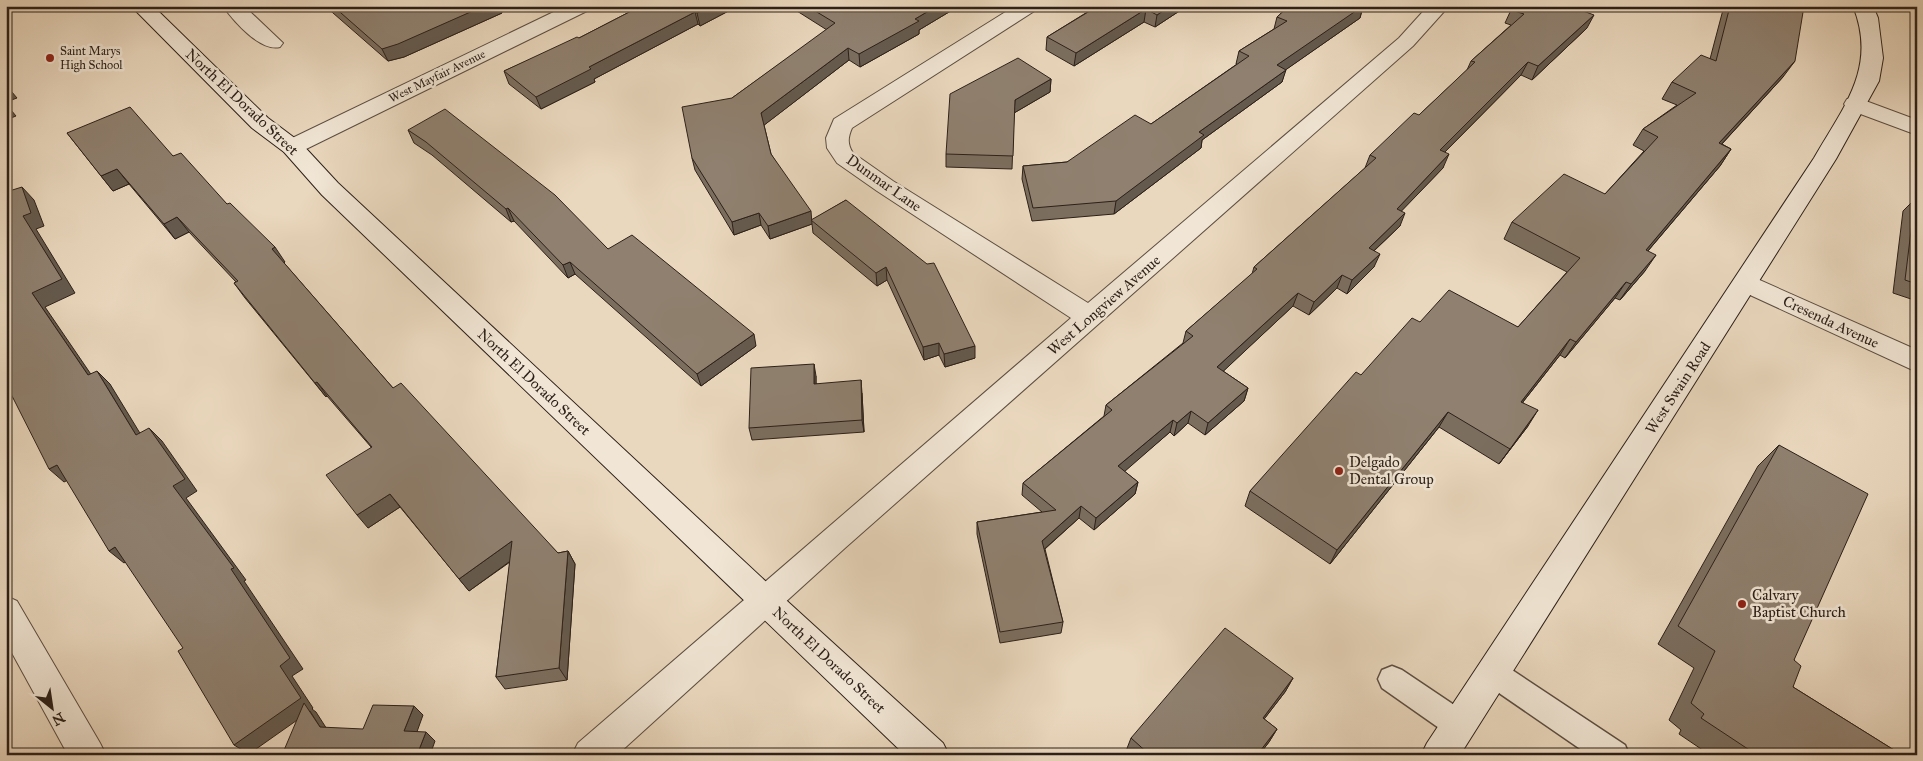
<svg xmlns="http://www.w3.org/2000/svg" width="1923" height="761" font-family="'IM FELL Great Primer',serif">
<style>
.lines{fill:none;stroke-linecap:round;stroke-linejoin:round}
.service-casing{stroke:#5c4e42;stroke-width:3}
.minor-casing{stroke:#5c4e42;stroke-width:2}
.secondary-casing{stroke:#2c2019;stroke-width:2}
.service{fill:#f1e6d5;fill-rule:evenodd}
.minor{fill:#f1e6d5;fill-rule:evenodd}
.secondary{fill:#f1e6d5;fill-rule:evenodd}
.wall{fill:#7b6e5f;stroke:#2c2019}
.shaded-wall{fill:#645a4e;stroke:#2c2019}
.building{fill:#8f806f;stroke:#2c2019}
.poi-dot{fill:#8f2418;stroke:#f1e6d5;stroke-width:2}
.labels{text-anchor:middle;stroke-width:5;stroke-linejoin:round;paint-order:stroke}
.far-poi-label{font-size:12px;fill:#2c2019;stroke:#f1e6d5;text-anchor:start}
.far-street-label{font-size:12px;fill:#2c2019;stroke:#f1e6d5}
.street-label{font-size:15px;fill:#2c2019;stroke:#f1e6d5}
.poi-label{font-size:15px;fill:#2c2019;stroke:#f1e6d5;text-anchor:start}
</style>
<rect width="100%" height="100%" fill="#ead8be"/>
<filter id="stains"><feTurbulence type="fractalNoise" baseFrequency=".004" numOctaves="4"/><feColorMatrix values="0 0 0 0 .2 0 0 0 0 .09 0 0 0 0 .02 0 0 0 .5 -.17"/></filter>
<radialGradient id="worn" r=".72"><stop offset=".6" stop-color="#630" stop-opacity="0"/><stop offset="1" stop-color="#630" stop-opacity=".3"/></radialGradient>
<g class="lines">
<!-- service casing -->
<g class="service-casing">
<path id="service" d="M1493 660 1503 664 1625 745 1629 755H1589L1483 682 1479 673 1483 664Z
M1392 666 1402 670 1469 715 1473 725 1469 735 1459 739 1449 735 1382 688 1378 679 1382 670Z"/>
</g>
<!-- minor casing -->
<g class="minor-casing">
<path id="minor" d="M223 6H244L283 43 280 47C261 52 234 22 223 6Z
M566 6H592L589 10 300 152 292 154 284 152 281 147 284 142Z
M1015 6H1039L1036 10 852 128C848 137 847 144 853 153L893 181 1088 303 1399 38 1428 6H1449L1413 46 845 548 617 755H572L578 743 1071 318 877 191 837 163 827 148 826 138 834 119Z
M1855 97 1917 120V135L1847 109 1844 104 1847 99Z
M1746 274 1917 350V372L1737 289 1733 283 1737 277Z
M6 596 17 601 100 743 106 755H68L6 642Z"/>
</g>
<!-- secondary casing -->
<g class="secondary-casing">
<path id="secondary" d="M131 6H153L268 118 300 142 338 183 775 590 943 743 949 755H905L322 195 284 152 252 128Z
M1853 6H1873L1878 18 1883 58 1879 81 1836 159 1460 755H1421L1427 743 1814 158C1843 107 1878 68 1853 6Z"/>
</g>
<!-- service -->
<use href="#service" class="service"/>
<!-- minor -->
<use href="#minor" class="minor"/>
<!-- secondary -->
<use href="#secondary" class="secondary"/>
</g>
<!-- wall -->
<path class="wall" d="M325 6H499L502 13 404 57 388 61Z
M641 6H738L700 26 698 24 594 79 595 82 541 109 509 84 504 71 579 38Z
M789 6H959L919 30V34L860 67 849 60 764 125 771 154 812 220 846 200 975 358 945 367 939 355 924 360 887 280 877 286 813 233 812 224 770 239 761 225 734 235 695 170 692 158 732 98 827 30Z
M1097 6H1187L1155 27 1144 22 1074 66 1046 50 1047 37Z
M1289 6H1367L1362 10 1360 18 1285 70 1282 82 1202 140 1201 148 1114 214 1032 221 1022 179 1023 166 1067 162 1151 124 1237 64H1236L1239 51 1274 29 1277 17Z
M1724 6H1804L1783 77 1722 144 1731 149 1720 166 1648 251 1645 271 1620 300 1615 298 1565 358 1560 355 1523 402 1528 426 1499 464 1439 427 1330 564 1245 506 1250 491 1361 375 1420 322 1518 327 1567 272 1504 239 1512 222 1605 194 1644 151 1633 145 1643 129 1677 105 1662 99 1672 82 1710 59Z
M1511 10 1587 28 1532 80 1521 75 1445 152 1443 168 1401 211 1400 226 1374 251V267L1347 294 1337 288 1309 315 1293 306 1223 371 1248 388 1244 401 1205 435 1188 423 1174 436 1170 432 1124 471 1138 482 1135 494 1094 530 1079 518 1045 549 1063 622 1061 633 1000 643 977 534V522L1042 512 1022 495 1023 483 1104 416 1106 405 1183 343 1186 331 1252 274 1254 267 1365 168 1370 155 1419 115 1467 70 1471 61 1511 25 1505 23Z
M1051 79 1050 92 1014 113 1012 169 946 167V154Z
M408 130 608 249 756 346 701 386 575 274 568 278 514 221 511 222 432 155 414 143Z
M67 133 173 156 227 204 285 262 284 263 393 388 558 553 568 551 575 564 567 680 505 689 496 677 510 562 469 591 400 507 368 528 371 447 327 396 326 397 245 298 234 283 236 282 189 232 175 239 129 184 113 191Z
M1917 197V301L1893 293 1903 211Z
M816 376V384L862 393 864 432 752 440 749 428Z
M1779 445 1794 660 1793 687 1902 755H1710L1679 734 1681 730 1669 720 1694 668 1658 644 1758 466Z
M1293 678 1285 692 1264 719 1277 729 1269 742 1259 755H1131L1126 751 1131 738Z"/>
<!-- shaded-wall -->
<path class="shaded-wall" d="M484 6H499L502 13 404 57 388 61 382 49Z
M711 6H738L700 26 697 13Z
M937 6H959L919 30V34L860 67 859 54 915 19Z
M1170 6H1187L1155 27 1157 15Z
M1359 6H1367L1362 10 1360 18 1274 78 1277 65Z
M1146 9 1144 22 1074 66 1076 53Z
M695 12 698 24 594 79 595 82 541 109 536 97 589 67Z
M1594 15 1587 28 1532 80 1538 66Z
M848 48 849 60 763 126 761 113Z
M1795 61 1783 77 1708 159 1719 143Z
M1528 62 1521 75 1434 163 1440 150Z
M1286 70 1282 82 1202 140 1201 148 1114 214 1116 201 1199 132Z
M1051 79 1050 92 1014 113 1015 100Z
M6 85 17 98 6 102Z
M6 104 16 116 6 120Z
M1731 149 1720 166 1635 266 1646 250Z
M1449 154 1443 168 1391 222 1397 209Z
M117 169 129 184 113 191 101 176Z
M22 187 34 200 44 226 36 229 75 293 45 307 101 389 88 375 32 293 23 216Z
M508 208 514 221 511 222 506 209Z
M811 211 812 224 770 239 768 226Z
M759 213 761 225 734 235 732 222Z
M1405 213 1400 226 1363 261 1369 248Z
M177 217 189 232 175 239 164 224Z
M275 247 285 262 282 264 272 249Z
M1380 254 1374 267 1347 294 1352 280Z
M1656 255 1645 271 1620 300 1631 284Z
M570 262 575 274 568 278 563 265Z
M886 267 887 280 877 286 876 273Z
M1342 275 1337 288 1309 315 1314 302Z
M1626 282 1615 298 1565 358 1576 342Z
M1298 293 1293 306 1214 380 1217 367Z
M754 334 756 346 701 386 697 374Z
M1570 339 1560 355 1511 417 1521 402Z
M939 343V355L924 360 923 347Z
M975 346V358L945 367 944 354Z
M814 364 816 376V396L814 384Z
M97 371 110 384 149 448 136 435Z
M861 380 862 393 864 432 862 420Z
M317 382 327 396 326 397 315 383Z
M1248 388 1244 401 1205 435 1208 423Z
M10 392 22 406 7 393Z
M1538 410 1528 426 1499 464 1510 449Z
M1191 411 1188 423 1174 436 1177 423Z
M1448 412 1439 427 1330 564 1337 550Z
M1173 420 1170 432 1116 479 1118 466Z
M149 428 162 441 197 491 186 498 246 580 244 581 303 669 292 676 313 708 312 709 316 712 332 737 320 727 310 711 249 754 234 745 280 666 173 486Z
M57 465 72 478 64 482 49 469Z
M1138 482 1135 494 1094 530 1096 518Z
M390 494 400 507 368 528 357 515Z
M1081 506 1079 518 1041 552 1042 541Z
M512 541 520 554 469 591 459 579Z
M115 547 130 559 124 563 109 551Z
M568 551 575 564 567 680 559 668Z
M1293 678 1285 692 1255 731 1263 718Z
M414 706 423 715 414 740 404 731Z
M1277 729 1269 742 1259 755H1257Z
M426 732 435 741 430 755H417Z"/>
<!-- building -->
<path class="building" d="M333 6H484L398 44 382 49Z
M641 6H711L697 13 695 12 589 67 591 69 536 97 504 71 577 37 579 38Z
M807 6H937L915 19 919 21 859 54 848 48 761 113 771 154 811 211 768 226 759 213 732 222 692 158 682 107 732 98 835 23Z
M1098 6H1170L1157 15 1146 9 1076 53 1047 37Z
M1289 6H1363L1277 65 1286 70 1199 132 1204 135 1116 201 1033 208 1023 166 1067 162 1135 115 1151 124 1249 56 1239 51 1287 21 1277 17Z
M1513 6H1570L1594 15 1538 66 1528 62 1440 150 1449 154 1397 209 1405 213 1369 248 1380 254 1352 280 1342 275 1314 302 1298 293 1217 367 1248 388 1208 423 1191 411 1177 423 1173 420 1118 466 1138 482 1096 518 1081 506 1042 541 1063 622 1000 632 977 522 1056 510 1023 483 1112 410 1106 405 1193 336 1186 331 1257 269 1254 267 1376 158 1370 155 1414 113 1419 115 1475 62 1471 61 1524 14 1511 10Z
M1730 6H1804L1795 61 1719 143 1731 149 1646 250 1656 255 1631 284 1626 282 1576 342 1570 339 1521 402 1538 410 1510 449 1448 412 1337 550 1250 491 1356 372 1361 375 1412 318 1420 322 1449 290 1518 327 1580 258 1512 222 1564 174 1605 194 1658 137 1643 129 1696 93 1672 82 1701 55 1716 61Z
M1018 58 1051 79 1015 100 1013 156 946 154 950 94Z
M130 107 173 156 181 153 227 204 230 203 275 247 272 249 393 388 401 383 558 553 568 551 559 668 496 677 512 541 459 579 390 494 357 515 326 475 372 447 317 382 315 383 234 283 238 281 177 217 164 224 117 169 101 176 67 133Z
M445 109 555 195 608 249 632 235 754 334 697 374 570 262 563 265 508 208 506 209 426 142 408 130Z
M22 187 31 213 23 216 62 279 32 293 88 375 97 371 136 435 149 428 185 479 173 486 234 568 231 569 290 658 280 666 301 698 234 745 178 651 183 648 115 547 109 551 57 465 49 469 10 392 7 393 6 391V192Z
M1917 197V284L1905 280 1915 198Z
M846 200 927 264 934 263 975 346 944 354 939 343 923 347 886 267 876 273 811 220Z
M814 364V384L861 380 862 420 749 428 751 368Z
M1779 445 1868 494 1794 660 1801 666 1793 687 1902 755H1757L1701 718 1704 714 1691 703 1715 651 1678 626Z
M1225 628 1293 678 1263 718 1277 729 1257 755H1150L1131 738Z
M304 703 320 727 363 729 373 705 414 706 404 731 426 732 417 755H282Z"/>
<!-- markers -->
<g class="poi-dot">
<circle cx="50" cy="58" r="5"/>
<circle cx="1339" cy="471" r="5"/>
<circle cx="1742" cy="604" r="5"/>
</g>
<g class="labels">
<!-- far-poi labels -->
<g class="far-poi-label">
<text x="60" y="55">Saint Marys<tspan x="60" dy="14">High School</tspan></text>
</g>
<!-- far-street labels -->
<g class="far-street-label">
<text transform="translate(437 76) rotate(-26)" y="4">West Mayfair Avenue</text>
</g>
<!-- street labels -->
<g class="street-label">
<text transform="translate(242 102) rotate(43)" y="5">North El Dorado Street</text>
<text transform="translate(884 183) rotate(35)" y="5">Dunmar Lane</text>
<text transform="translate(1104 305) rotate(-41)" y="5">West Longview Avenue</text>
<text transform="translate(1831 322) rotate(25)" y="5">Cresenda Avenue</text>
<text transform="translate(534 382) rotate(43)" y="5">North El Dorado Street</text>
<text transform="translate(1678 388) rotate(-57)" y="5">West Swain Road</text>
<text transform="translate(829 660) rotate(43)" y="5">North El Dorado Street</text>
</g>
<!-- poi labels -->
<g class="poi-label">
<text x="1349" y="467">Delgado<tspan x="1349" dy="17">Dental Group</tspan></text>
<text x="1752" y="600">Calvary<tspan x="1752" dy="17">Baptist Church</tspan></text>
</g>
</g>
<!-- margin -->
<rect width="1923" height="761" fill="none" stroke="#ead8be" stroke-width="25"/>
<rect x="8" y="8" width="1908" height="746" fill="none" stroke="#2c2019" stroke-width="2.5"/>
<rect x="12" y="12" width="1898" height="736" fill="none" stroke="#2c2019"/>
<!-- north arrow -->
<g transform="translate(52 708) rotate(150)" stroke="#f1e6d5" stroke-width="4" paint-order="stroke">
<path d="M0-4L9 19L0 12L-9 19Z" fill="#2c2019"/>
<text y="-8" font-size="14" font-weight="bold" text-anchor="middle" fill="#2c2019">N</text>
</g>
<rect width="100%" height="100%" filter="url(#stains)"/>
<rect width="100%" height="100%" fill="url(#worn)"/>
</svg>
